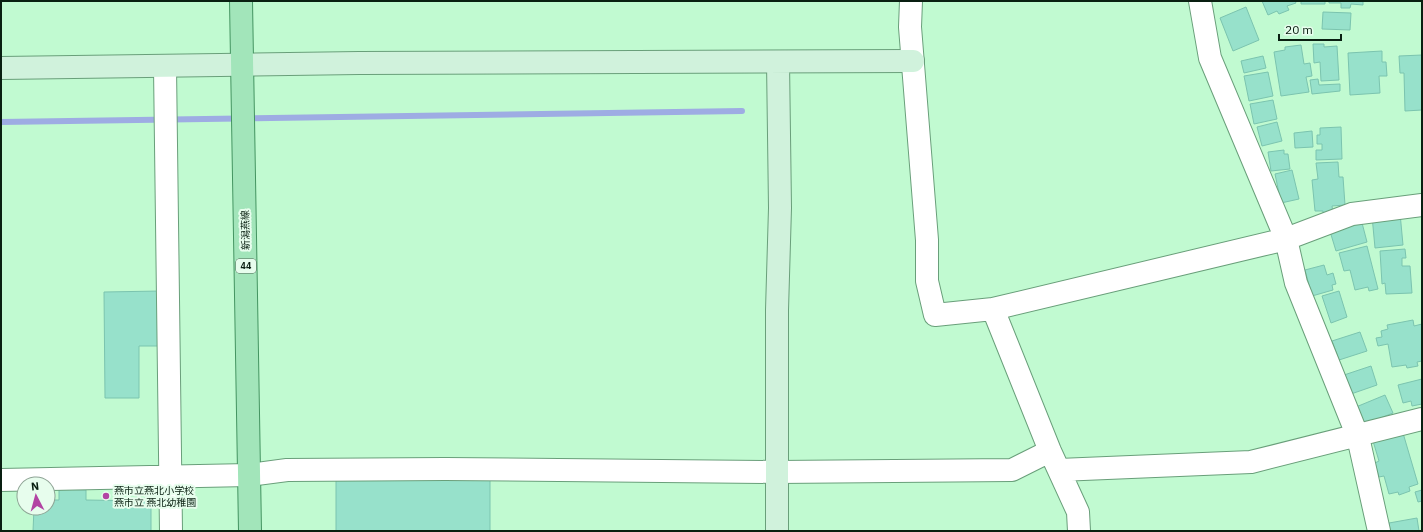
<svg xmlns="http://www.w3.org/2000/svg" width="1423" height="532" font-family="'IBM Plex Sans','Noto Sans JP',sans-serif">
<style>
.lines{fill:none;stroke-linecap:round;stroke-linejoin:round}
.stream{stroke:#9eace3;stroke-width:6}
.building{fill:#97e1cb;stroke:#7bc4af}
.street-casing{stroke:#699f7a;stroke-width:24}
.secondary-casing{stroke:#699f7a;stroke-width:24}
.primary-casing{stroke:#449461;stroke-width:24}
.street{stroke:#fff;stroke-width:22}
.secondary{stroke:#d0f2dc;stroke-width:22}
.primary{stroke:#a2e5ba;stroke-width:22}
.poi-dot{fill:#b244a3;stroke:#e7fded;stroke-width:1.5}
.labels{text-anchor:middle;stroke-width:4;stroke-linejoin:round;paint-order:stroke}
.shield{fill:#e7fded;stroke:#4c6253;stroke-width:1}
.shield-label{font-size:9px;font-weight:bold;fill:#091f11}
.street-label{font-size:10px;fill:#091f11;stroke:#e7fded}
.poi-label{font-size:10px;fill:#091f11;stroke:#e7fded;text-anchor:start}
</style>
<rect width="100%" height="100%" fill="#c1fad1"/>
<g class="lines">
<!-- stream -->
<path class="stream" d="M1 122 742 111"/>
</g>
<!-- building -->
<path class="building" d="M1262 1H1295L1296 3 1287 6 1289 10 1279 14 1277 11 1268 15Z
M1301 1H1325V4H1301Z
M1329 1H1363V5L1351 4 1350 8H1341V3H1329Z
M1246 7 1259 40 1233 51 1220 18Z
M1323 12 1351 13 1350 30 1322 29Z
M1313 44H1324V47L1337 46 1339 80 1321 81 1320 62 1314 63Z
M1301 45 1304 64 1310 63 1312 76 1306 77 1309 92 1281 96 1274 52 1285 50V47Z
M1382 51V62H1386L1387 76H1379L1380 93 1350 95 1348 53Z
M1422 55V110L1405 111 1404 73H1400L1399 56Z
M1263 56 1266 68 1244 73 1241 61Z
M1268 72 1273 96 1249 101 1244 76Z
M1318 79 1319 85 1340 84V91L1312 94 1310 80Z
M1273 100 1277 119 1254 124 1250 104Z
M1277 122 1282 141 1262 146 1257 127Z
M1341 127 1342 159 1316 160V150H1322V144H1317V135H1320V128Z
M1312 131 1313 147 1295 148 1294 133Z
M1284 150V154H1288L1290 169 1271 171 1268 152Z
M1338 162 1339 177H1343L1345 205 1332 206 1333 213 1323 214V211H1315L1312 180 1318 179 1316 163Z
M1292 170 1299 199 1281 203 1275 174Z
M1400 213 1403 245 1375 248 1372 216Z
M1361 219 1367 242 1336 251 1329 228Z
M1367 246 1378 289 1369 291 1368 287 1355 290 1350 270 1344 271 1339 253Z
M1405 249 1406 258H1402V266H1410L1412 293 1386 294 1385 283 1382 284 1380 251Z
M1324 265 1327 275 1333 273 1336 284 1332 285 1333 290 1312 296 1305 270Z
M160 291V346H139V398H105L104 292Z
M1339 291 1347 317 1331 323 1322 296Z
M1413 320 1414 326 1422 324V361L1417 362 1418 366 1407 368 1406 365 1392 367 1388 344 1378 346 1376 338 1382 337 1381 331 1388 329 1387 325Z
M1360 332 1367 351 1339 360 1332 341Z
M1371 366 1377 385 1351 394 1344 375Z
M1422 379V404L1412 406 1411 401 1403 403 1398 385Z
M1385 395 1393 413 1363 425 1356 407Z
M1403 433 1418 484 1409 487 1410 491 1399 495 1398 492 1389 494 1384 476 1379 477 1375 463 1379 461 1373 441Z
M490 479V531H336V480Z
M59 489 86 490V500L151 501V531H33L34 508H48V500H59Z
M1422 490V501L1418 502 1415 492Z
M1417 518 1419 531H1390L1389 523Z"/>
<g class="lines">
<!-- street casing -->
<g class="street-casing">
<path id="street" d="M911 1 910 27 927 240V281L935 315 993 309 1286 239 1352 214 1422 205
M1200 1 1210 58 1286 239 1296 283 1358 437 1379 531
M165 67 171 531
M993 309 1050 451 1078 512 1079 531
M1059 470 1251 462 1422 419
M1 480 249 475 287 470 445 469 777 472 1012 470 1050 451"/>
</g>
<!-- secondary casing -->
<g class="secondary-casing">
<path id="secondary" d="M1 68 359 63 913 61
M777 531V310L780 208 778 62"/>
</g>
<!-- primary casing -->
<g class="primary-casing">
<path id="primary" d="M241 1 250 531"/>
</g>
<!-- street -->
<use href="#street" class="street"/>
<!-- secondary -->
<use href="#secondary" class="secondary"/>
<!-- primary -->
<use href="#primary" class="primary"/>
</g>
<!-- markers -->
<circle class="poi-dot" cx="106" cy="496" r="4"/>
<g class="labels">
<!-- shield labels -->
<rect class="shield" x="236" y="259" width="20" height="14" rx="3"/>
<g class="shield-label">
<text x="246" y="269">44</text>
</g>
<!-- street labels -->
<g class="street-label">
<text transform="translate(245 230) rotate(-91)" y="4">新潟燕線</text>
</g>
<!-- poi labels -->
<g class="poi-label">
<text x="114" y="494">燕市立燕北小学校<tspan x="114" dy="12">燕市立 燕北幼稚園</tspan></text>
</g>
</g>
<!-- border -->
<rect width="1423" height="532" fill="none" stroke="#091f11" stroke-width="4"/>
<!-- north arrow -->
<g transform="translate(36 496) rotate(354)"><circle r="19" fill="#e7fded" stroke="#8ea495"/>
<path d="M0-3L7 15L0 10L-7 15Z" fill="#b244a3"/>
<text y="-6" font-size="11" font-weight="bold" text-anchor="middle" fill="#091f11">N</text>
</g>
<!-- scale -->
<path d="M1279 34v6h62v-6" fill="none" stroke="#091f11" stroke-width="2"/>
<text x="1285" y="34" font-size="12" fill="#091f11" stroke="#e7fded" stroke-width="3" paint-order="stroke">20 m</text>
</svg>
